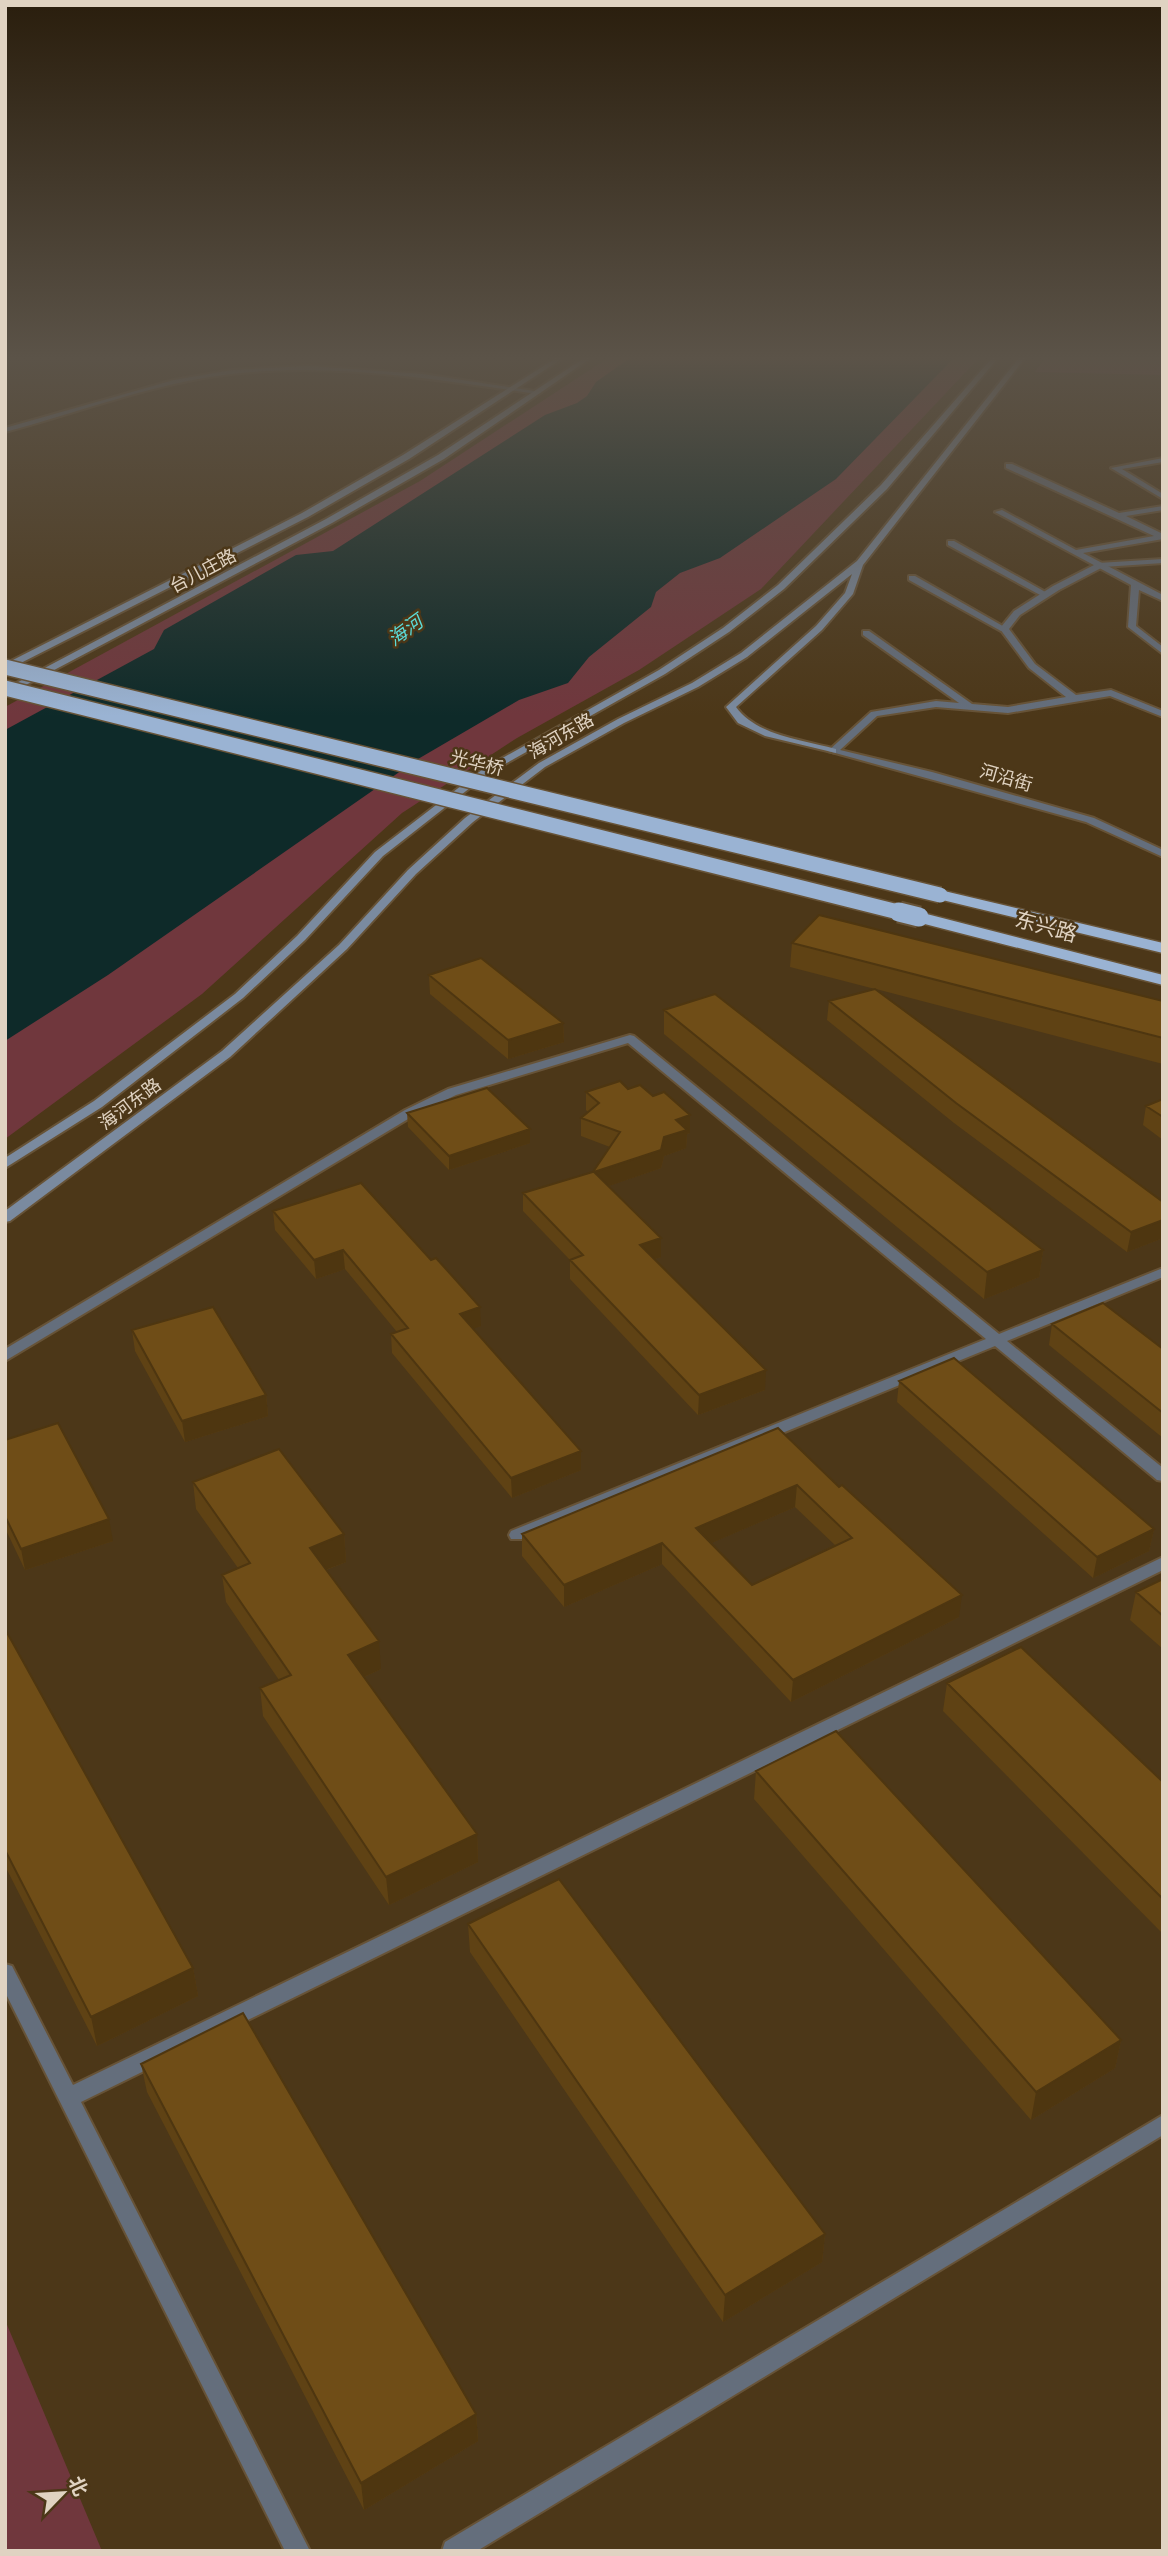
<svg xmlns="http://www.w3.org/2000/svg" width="1168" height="2556" font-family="'Open Sans','Noto Sans SC',sans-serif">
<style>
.green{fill:#70373d}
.water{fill:#0e2a29}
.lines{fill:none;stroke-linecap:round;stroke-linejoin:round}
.lane-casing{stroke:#675337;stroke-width:4}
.street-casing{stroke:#675337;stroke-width:4}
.secondary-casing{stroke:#675337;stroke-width:4}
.highway-casing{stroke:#675337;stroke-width:3}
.lane{fill:#646e7c;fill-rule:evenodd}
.street{fill:#646e7c;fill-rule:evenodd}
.secondary{fill:#7a8a9f;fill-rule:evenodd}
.highway{fill:#9ab3d3;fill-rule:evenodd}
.highway-bridge-far1-casing{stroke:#675337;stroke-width:18;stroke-linecap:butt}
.highway-bridge-casing{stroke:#675337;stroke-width:23;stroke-linecap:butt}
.highway-bridge-far1{stroke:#9ab3d3;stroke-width:15}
.highway-bridge{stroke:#9ab3d3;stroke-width:19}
.wall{fill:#5f4214;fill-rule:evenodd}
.shaded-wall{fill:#4e3610}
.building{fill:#6f4d17;stroke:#4e3610;stroke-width:2;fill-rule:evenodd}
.labels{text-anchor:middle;stroke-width:5;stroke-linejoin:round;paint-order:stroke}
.far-street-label{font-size:18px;fill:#e0d3c2;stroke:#4c3718}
.far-water-label{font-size:19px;font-style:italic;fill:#5bdcda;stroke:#4c3718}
.street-label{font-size:21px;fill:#e0d3c2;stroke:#4c3718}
</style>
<rect width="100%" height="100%" fill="#4c3718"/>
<!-- green -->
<path class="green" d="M608 358H979L761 589 639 670 517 738 402 813 202 994 5 1139V707L420 481Z
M1045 358H1163V375L1035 372Z
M5 2320 102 2551H5Z"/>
<!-- water -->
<path class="water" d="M630 358H954L836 479 720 558 680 573 656 592 651 607 589 657 568 683 519 700 418 759 108 975 5 1041V730L154 649 164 630 296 555 333 551 545 415 577 403 587 396 596 382Z"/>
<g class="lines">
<!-- lane casing -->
<g class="lane-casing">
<path id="lane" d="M1163 458V462L1122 469 1163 494V499L1111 468Z
M1006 464H1012L1119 513 1163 506V510L1126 516 1163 534V539L1083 553 1163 595V601L1139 590 1136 626 1163 647V654L1128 627 1131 585 995 512 1002 510 1076 550 1154 536 1006 468Z
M948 541H954L1049 594 1042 596 948 545Z
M909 576H915L1008 629 1001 631 909 580Z"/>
</g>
<!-- street casing -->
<g class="street-casing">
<path id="street" d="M308 366 423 374 541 392 538 394C437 380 334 362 231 374 154 383 80 412 5 432V428L174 380 232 370Z
M1163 559V563L1103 567 1059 590 1020 615 1009 629 1035 664 1076 695 1111 690 1163 711V717L1110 696 1008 713 936 707 877 716 840 750 932 772 1094 818 1163 850V857L1086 822 828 751 871 712 936 701 959 703 863 635V631H869L972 704 1008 707 1066 697 1029 668 1000 629 1001 627 1014 611 1053 586 1098 563Z
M630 1035 634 1036 999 1334 1163 1268V1277L1007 1341 1163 1468V1481L1157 1480 995 1346 523 1539H511L509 1535 511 1531 986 1339 628 1043 456 1095 413 1116 5 1361V1349L405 1110 448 1089Z
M1163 1557V1570L81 2102 310 2551H285L5 1992V1964L12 1966 73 2085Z
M1163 2115V2135L477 2551H442L445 2542Z"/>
</g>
<!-- secondary casing -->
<g class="secondary-casing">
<path id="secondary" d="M556 358H563L409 459 308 517 5 671V664L302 513 403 455Z
M584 358H591L444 459 332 523 5 696V689L326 519 438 455Z
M992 358H998L887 489 784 589 729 632 665 674 489 773 383 856 305 940 243 998 102 1107 5 1168V1158L94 1101 235 994 297 936 375 852 483 769 659 670 723 628 778 585 881 485Z
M1019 358H1025L863 565 853 594 822 630 736 707C757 736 804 740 836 749V753L765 736 738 723 726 707 816 626 845 593 852 574 747 657 698 687 624 723 545 767 473 822 416 874 347 949 230 1057 10 1221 5 1222V1211L222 1051 339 945 408 870 465 818 539 763 618 719 692 683 741 653 857 561Z"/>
</g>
<!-- highway casing -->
<g class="highway-casing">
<path id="highway" d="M940 890 1163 943V953L934 898 932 895Z
M919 912 1163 975V985L913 921 911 917Z"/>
</g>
<!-- lane -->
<use href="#lane" class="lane"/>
<!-- street -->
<use href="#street" class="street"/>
<!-- secondary -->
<use href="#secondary" class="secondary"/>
<!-- highway -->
<use href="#highway" class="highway"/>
<!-- highway-bridge-far1 casing -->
<g class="highway-bridge-far1-casing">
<path id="highway-bridge-far1" d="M5 667 940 895
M5 688 906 914"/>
</g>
<!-- highway-bridge casing -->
<g class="highway-bridge-casing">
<path id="highway-bridge" d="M899 912 919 917"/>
</g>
<!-- highway-bridge-far1 -->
<use href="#highway-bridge-far1" class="highway-bridge-far1"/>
<!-- highway-bridge -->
<use href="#highway-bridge" class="highway-bridge"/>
</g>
<!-- wall -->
<path class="wall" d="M792 943 1163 1001V1064L876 989 1163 1202V1238L1127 1252 954 1123 827 1020 829 1001 875 989 790 967Z
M429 975 563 1023 564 1042 508 1059 430 994Z
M664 1010 1043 1250 1039 1277 984 1299 664 1034Z
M628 1089 653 1096 690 1115V1133L687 1134 686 1148 664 1156 661 1168 608 1186 661 1238V1257L654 1259 765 1390 698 1415 570 1279V1260L523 1211V1193L593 1172 610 1147 581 1136V1118L588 1112 586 1110V1092Z
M1163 1099V1140L1143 1125 1146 1106Z
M407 1113 530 1143 449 1170 408 1127Z
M273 1211 481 1326 473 1328 581 1451V1470L512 1498 392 1353 391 1334 397 1332 345 1269 316 1279 275 1230Z
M1052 1324 1163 1349V1438L1049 1345Z
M132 1330 266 1395 268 1416 185 1442 135 1351Z
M899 1381 1154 1529 1149 1551 1093 1578 897 1402Z
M778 1428 959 1617 791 1702 662 1564 564 1607 522 1556V1534ZM795 1507 835 1545 752 1585 711 1543Z
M5 1440 113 1541 25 1570 5 1528Z
M193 1482 344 1534 346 1562 326 1570 381 1669 364 1677 477 1834 478 1862 389 1905 263 1716 260 1688 279 1680 226 1602 222 1575 238 1568 196 1509Z
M1163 1579V1649L1130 1620 1136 1592Z
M5 1629 193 1968 198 1996 97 2046 5 1866Z
M947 1683 1163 1782V1934L943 1711Z
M756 1771 1121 2040 1115 2068 1031 2120 754 1799Z
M468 1924 825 2234 822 2262 723 2322 470 1952Z
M141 2064 476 2414 478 2441 364 2510 147 2092Z"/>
<!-- shaded-wall -->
<path class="shaded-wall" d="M563 1023 564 1042 508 1059V1040Z
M690 1115V1133L687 1134 686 1148 664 1156 661 1168 594 1191V1172L664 1137 676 1120Z
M530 1129V1143L449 1170V1156Z
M1163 1220V1238L1127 1252 1131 1232Z
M661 1238V1257L640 1264V1245Z
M343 1250 345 1269 316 1279 314 1260Z
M1043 1250 1039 1277 984 1299 987 1272Z
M480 1307 481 1326 461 1333 460 1314Z
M766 1370 765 1390 698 1415 699 1395Z
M266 1395 268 1416 185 1442 182 1421Z
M581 1451V1470L512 1498 511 1478Z
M797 1485 795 1507 695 1550 696 1528Z
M109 1519 113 1541 25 1570 21 1549Z
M1154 1529 1149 1551 1093 1578 1097 1557Z
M344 1534 346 1562 312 1575 310 1548Z
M662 1543V1564L564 1607V1585Z
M962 1595 959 1617 791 1702 793 1680Z
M379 1641 381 1669 351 1683 348 1655Z
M477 1834 478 1862 389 1905 386 1877Z
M193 1968 198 1996 97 2046 91 2017Z
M1121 2040 1115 2068 1031 2120 1036 2092Z
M825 2234 822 2262 723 2322 725 2295Z
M476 2414 478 2441 364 2510 361 2483Z"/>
<!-- building -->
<path class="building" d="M819 915 1163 1001V1038L792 943Z
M481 958 563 1023 508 1040 429 975Z
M875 989 1163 1202V1220L1131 1232 956 1103 829 1001Z
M715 994 1043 1250 987 1272 664 1010Z
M620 1081 628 1089 640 1085 653 1096 664 1092 690 1115 676 1120 687 1130 664 1137 661 1150 594 1172 661 1238 640 1245 766 1370 699 1395 570 1260 583 1255 523 1193 593 1172 620 1132 581 1118 599 1103 586 1092Z
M487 1088 530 1129 449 1156 407 1113Z
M1163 1099V1117L1146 1106Z
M361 1183 431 1260 436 1258 480 1307 460 1314 581 1451 511 1478 391 1334 408 1328 343 1250 314 1260 273 1211Z
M1103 1303 1163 1349V1413L1052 1324Z
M213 1307 266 1395 182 1421 132 1330Z
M954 1358 1154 1529 1097 1557 899 1381Z
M58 1423 109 1519 21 1549 5 1516V1440Z
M778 1428 839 1487 842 1485 962 1595 793 1680 662 1543 564 1585 522 1534ZM797 1485 852 1538 752 1585 696 1528Z
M279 1449 344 1534 310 1548 379 1641 348 1655 477 1834 386 1877 260 1688 291 1675 222 1575 250 1563 193 1482Z
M1163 1579V1616L1136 1592Z
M5 1629 193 1968 91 2017 5 1850Z
M1021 1647 1163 1782V1899L947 1683Z
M836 1731 1121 2040 1036 2092 756 1771Z
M559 1879 825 2234 725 2295 468 1924Z
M243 2013 476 2414 361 2483 141 2064Z"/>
<!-- sky -->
<linearGradient id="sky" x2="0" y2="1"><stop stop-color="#2a1e0d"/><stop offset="0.5" stop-color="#5b5348"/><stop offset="1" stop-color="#5b5348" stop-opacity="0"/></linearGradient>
<rect width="1168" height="716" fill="url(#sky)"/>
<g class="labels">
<!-- far-street labels -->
<g class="far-street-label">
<text transform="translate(203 571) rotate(-28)" y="6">台儿庄路</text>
<text transform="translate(561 736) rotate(-30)" y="6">海河东路</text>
<text transform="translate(477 763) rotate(14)" y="6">光华桥</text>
<text transform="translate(1006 778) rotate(16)" y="6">河沿街</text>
<text transform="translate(130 1104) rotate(-37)" y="6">海河东路</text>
</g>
<!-- far-water labels -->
<g class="far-water-label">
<text transform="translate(405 630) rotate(-36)" y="7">海河</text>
</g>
<!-- street labels -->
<g class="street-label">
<text transform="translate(1046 927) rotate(15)" y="7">东兴路</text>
</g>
</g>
<!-- border -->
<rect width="1168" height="2556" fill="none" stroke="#e0d3c2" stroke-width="14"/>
<!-- north arrow -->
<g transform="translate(63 2493) rotate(65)" stroke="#4c3718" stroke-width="5" paint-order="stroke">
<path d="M0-5L12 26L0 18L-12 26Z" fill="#e0d3c2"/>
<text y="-10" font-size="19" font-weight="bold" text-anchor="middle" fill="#e0d3c2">北</text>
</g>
</svg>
